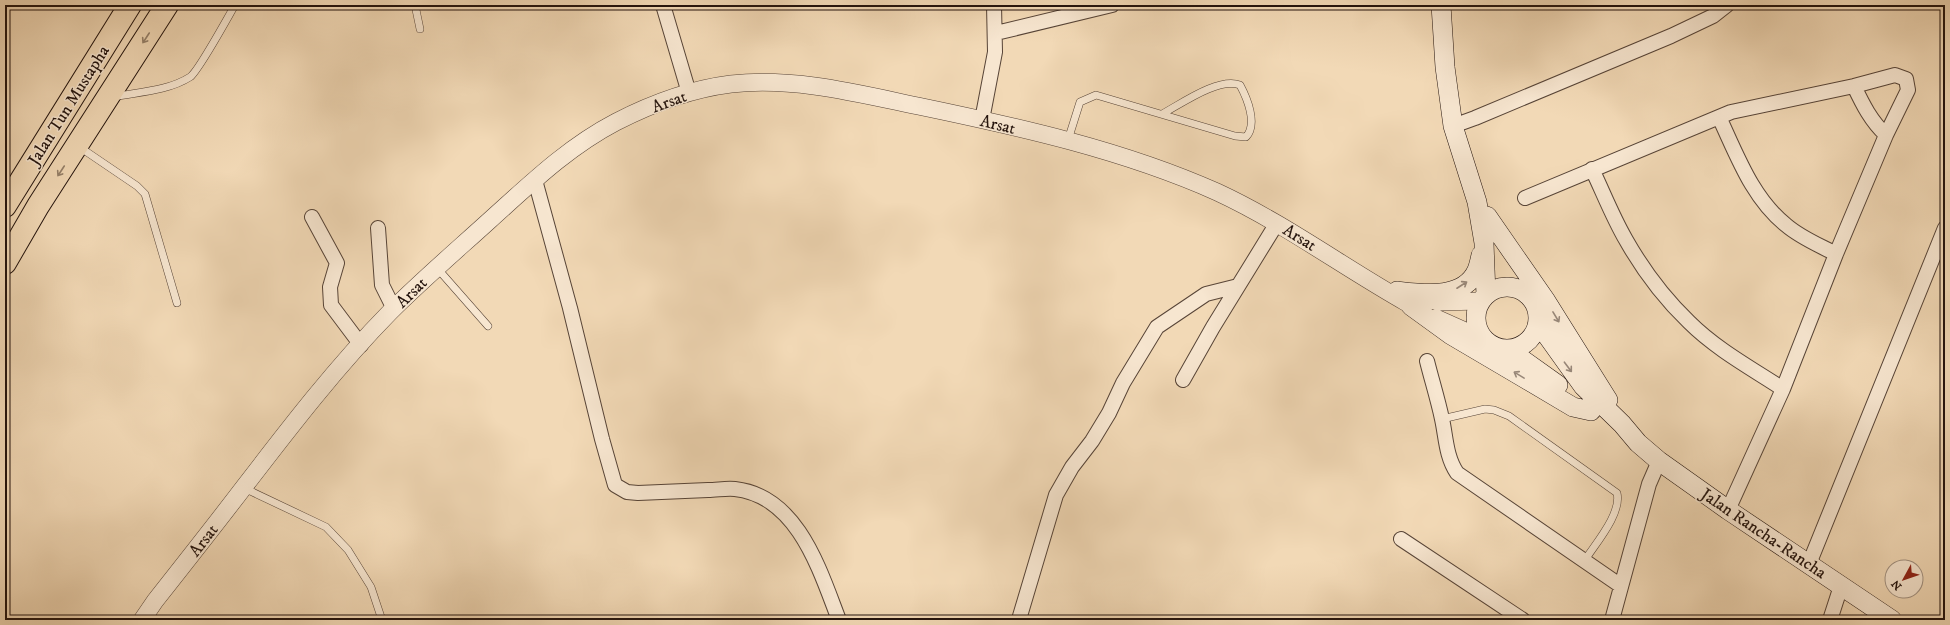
<svg xmlns="http://www.w3.org/2000/svg" width="1950" height="625" font-family="'IM FELL DW Pica',serif">
<style>
.lines{fill:none;stroke-linecap:round;stroke-linejoin:round}
.service-casing{stroke:#574437;stroke-width:8}
.minor-casing{stroke:#574437;stroke-width:16}
.tertiary-casing{stroke:#574437;stroke-width:18}
.secondary-casing{stroke:#23130d;stroke-width:20}
.primary-casing{stroke:#23130d;stroke-width:24}
.service{stroke:#f7e6d0;stroke-width:7}
.minor{stroke:#f7e6d0;stroke-width:14}
.tertiary{stroke:#f7e6d0;stroke-width:17}
.secondary{stroke:#f7e6d0;stroke-width:19}
.primary{stroke:#f2d9b6;stroke-width:22}
.oneway{stroke:#95806a}
.oneway2{stroke:#988778}
.labels{text-anchor:middle;stroke-width:3;stroke-linejoin:round;paint-order:stroke}
.street-label{font-size:17px;fill:#23130d;stroke:#f7e6d0}
</style>
<rect width="100%" height="100%" fill="#f2d9b6"/>
<filter id="stains"><feTurbulence type="fractalNoise" baseFrequency=".005" numOctaves="4"/><feColorMatrix values="0 0 0 0 .2 0 0 0 0 .09 0 0 0 0 .02 0 0 0 .5 -.17"/></filter>
<radialGradient id="worn" r=".72"><stop offset=".6" stop-color="#630" stop-opacity="0"/><stop offset="1" stop-color="#630" stop-opacity=".3"/></radialGradient>
<g class="lines">
<!-- service casing -->
<g class="service-casing">
<path id="service" d="M415 5 420 29
M113 97C138 92 168 91 190 77 198 72 228 17 235 5
M1068 140 1080 102 1096 95 1235 136 1246 137C1258 124 1247 98 1240 85 1218 77 1181 104 1162 114
M78 146 137 186 145 194 177 303
M437 268 488 326
M1442 419 1485 409 1494 410 1509 416 1617 493C1622 513 1596 543 1585 560
M244 488 326 527 348 550 371 587 382 620"/>
</g>
<!-- minor casing -->
<g class="minor-casing">
<path id="minor" d="M663 5 689 93
M996 33 1112 5
M1854 86C1863 105 1871 121 1886 135
M1719 117C1737 155 1752 198 1786 225 1801 238 1819 245 1836 254
M982 120 995 52 994 5
M1453 126 1475 118 1671 36 1713 16 1727 5
M1592 169C1603 192 1613 218 1626 240 1643 270 1665 299 1689 322 1716 349 1751 368 1783 389
M535 180 570 308 602 439 615 485 627 492 638 493C661 492 684 491 708 490 717 490 726 488 735 489 798 496 820 571 839 620
M1525 198 1731 112 1854 86 1895 75 1906 79 1908 90 1886 135 1836 254 1783 389 1728 510
M312 217 337 263 330 287 331 305 361 345
M378 228 382 285 394 309
M1427 361C1432 381 1438 400 1442 419 1446 437 1446 457 1457 473L1621 586
M1183 380 1213 327 1277 223
M1401 539 1523 620
M1809 564 1945 228
M1020 616 1056 495 1072 467 1092 441 1109 413 1123 383 1157 327 1206 294 1238 286
M1612 620 1649 484 1659 461
M1830 620 1841 586"/>
</g>
<!-- tertiary casing -->
<g class="tertiary-casing">
<path id="tertiary" d="M1423 299 1439 302 1481 301
M1436 318 1483 339
M142 620 155 601C185 563 215 525 244 487 290 427 337 366 390 312 422 280 457 250 490 220 530 184 568 147 616 122 651 104 691 89 731 84 794 77 856 93 918 106 1019 127 1123 150 1217 192 1284 223 1343 267 1407 303"/>
</g>
<!-- secondary casing -->
<g class="secondary-casing">
<path id="secondary" d="M1441 5 1445 67 1453 126 1477 202 1484 243 1486 295
M1487 216 1546 301 1608 400
M1476 318a31 31 0 1 1 62 0a31 31 0 1 1-62 0Z
M1397 291C1423 294 1464 300 1477 270 1479 265 1480 260 1481 255
M1411 306 1451 335 1524 378 1573 407 1591 411
M1538 323 1583 386 1622 424 1638 443 1659 461 1728 510 1892 620
M1509 350 1558 385"/>
</g>
<!-- primary casing -->
<g class="primary-casing">
<path id="primary" d="M5 206 130 5
M5 263 38 206 167 5"/>
</g>
<!-- service -->
<use href="#service" class="service"/>
<!-- minor -->
<use href="#minor" class="minor"/>
<!-- tertiary -->
<use href="#tertiary" class="tertiary"/>
<!-- secondary -->
<use href="#secondary" class="secondary"/>
<!-- primary -->
<use href="#primary" class="primary"/>
</g>
<!-- one-way arrows -->
<defs><path id="oneway-shaft" d="M-6 0H5M1.5-3L5.5 0L1.5 3" fill="none" stroke-width="1.6" stroke-linecap="round" stroke-linejoin="round"/></defs>
<g class="oneway">
<use href="#oneway-shaft" transform="translate(146 38) rotate(123)"/>
<use href="#oneway-shaft" transform="translate(61 171) rotate(123)"/>
</g>
<g class="oneway2">
<use href="#oneway-shaft" transform="translate(1462 285) rotate(-33)"/>
<use href="#oneway-shaft" transform="translate(1556 317) rotate(59)"/>
<use href="#oneway-shaft" transform="translate(1568 367) rotate(53)"/>
<use href="#oneway-shaft" transform="translate(1519 375) rotate(-149)"/>
</g>
<g class="labels">
<!-- street labels -->
<g class="street-label">
<text transform="translate(669 101) rotate(-20)" y="6">Arsat</text>
<text transform="translate(68 105) rotate(-58)" y="6">Jalan Tun Mustapha</text>
<text transform="translate(998 124) rotate(14)" y="6">Arsat</text>
<text transform="translate(1300 237) rotate(32)" y="6">Arsat</text>
<text transform="translate(411 292) rotate(-44)" y="6">Arsat</text>
<text transform="translate(1764 533) rotate(34)" y="6">Jalan Rancha-Rancha</text>
<text transform="translate(203 540) rotate(-52)" y="6">Arsat</text>
</g>
</g>
<!-- margin -->
<rect width="1950" height="625" fill="none" stroke="#f2d9b6" stroke-width="20"/>
<rect x="6" y="6" width="1938" height="613" fill="none" stroke="#23130d" stroke-width="2"/>
<rect x="10" y="10" width="1930" height="605" fill="none" stroke="#23130d"/>
<!-- north arrow -->
<g transform="translate(1904 579) rotate(230)"><circle r="19" fill="#f7e6d0" stroke="#a29282"/>
<path d="M0-3L7 15L0 10L-7 15Z" fill="#8f2418"/>
<text y="-6" font-size="11" font-weight="bold" text-anchor="middle" fill="#23130d">N</text>
</g>
<rect width="100%" height="100%" filter="url(#stains)"/>
<rect width="100%" height="100%" fill="url(#worn)"/>
</svg>
